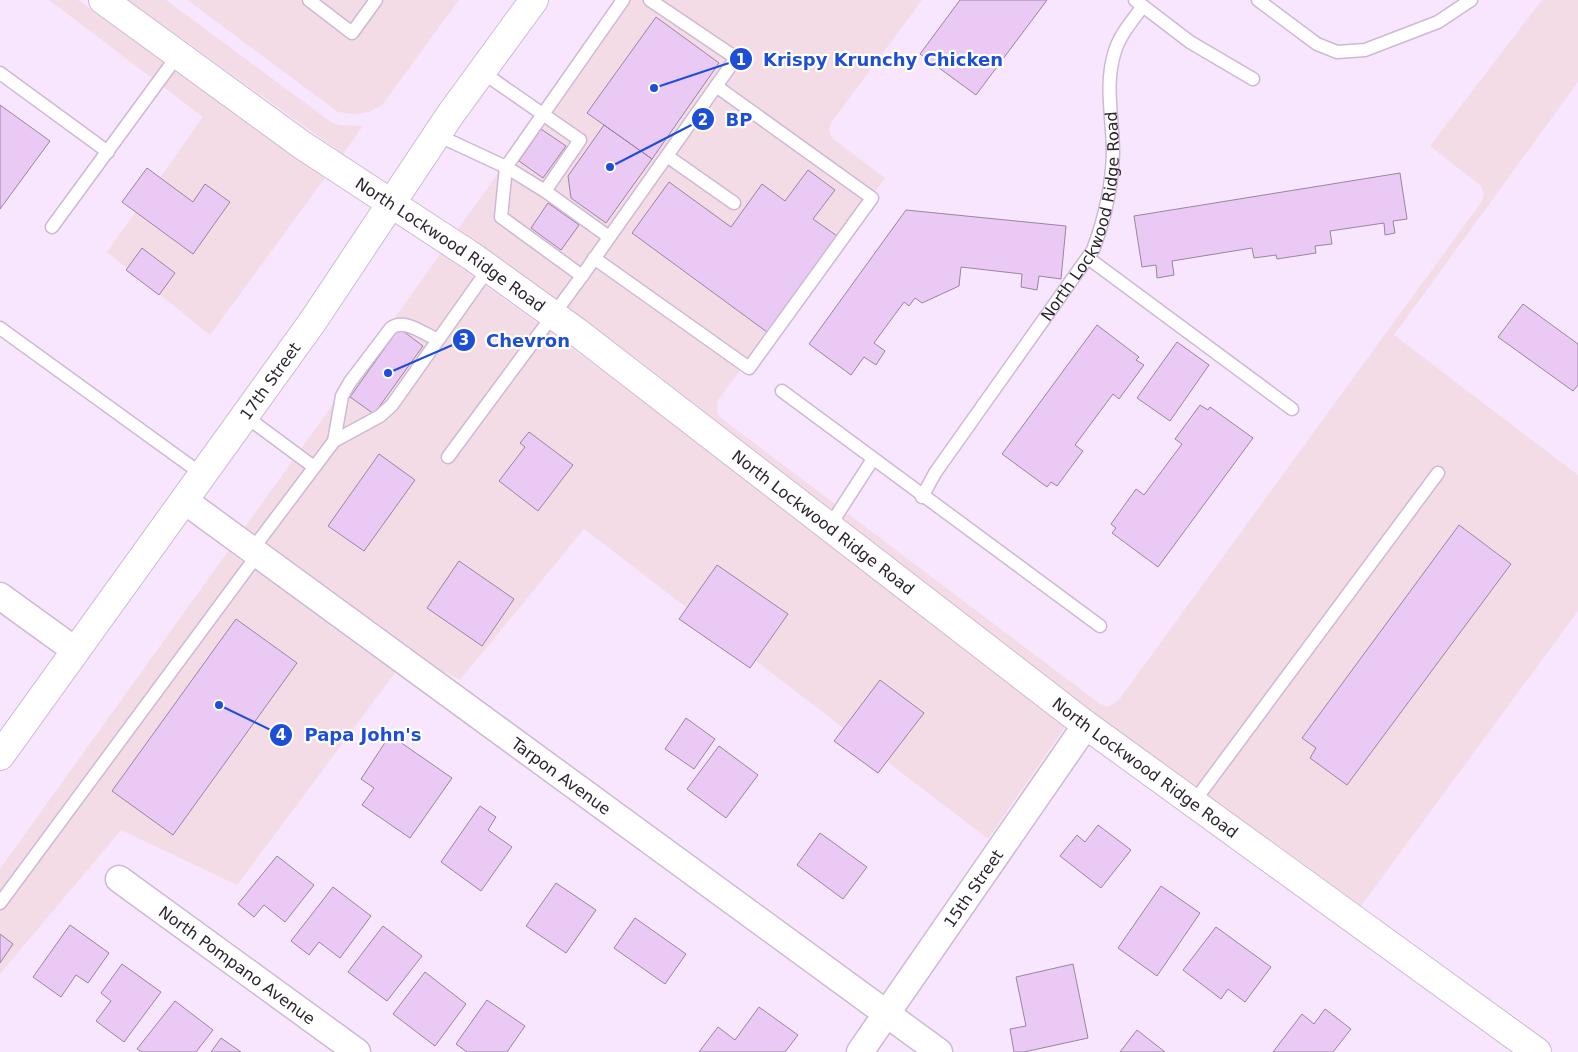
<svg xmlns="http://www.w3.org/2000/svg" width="1578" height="1052" font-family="'DejaVu Sans',sans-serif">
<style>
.commercial{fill:#f4dce7}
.building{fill:#eac9f4;stroke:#99859f}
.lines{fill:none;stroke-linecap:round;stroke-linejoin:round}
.lane-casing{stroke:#ceb9d5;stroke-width:15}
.street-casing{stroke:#ceb9d5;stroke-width:29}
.secondary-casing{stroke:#ceb9d5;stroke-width:30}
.lane{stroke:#fff;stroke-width:12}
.street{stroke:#fff;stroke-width:26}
.secondary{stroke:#fff;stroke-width:28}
.labels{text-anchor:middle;stroke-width:4.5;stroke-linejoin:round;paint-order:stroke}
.street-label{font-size:16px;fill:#2c242e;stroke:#fff}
.leader{fill:none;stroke:#1d4ed8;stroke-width:2}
.callout-dot{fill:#1d4ed8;stroke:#fff;stroke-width:2}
.mark-label{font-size:15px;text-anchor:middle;font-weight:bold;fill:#fff}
.callout-label{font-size:18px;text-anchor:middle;font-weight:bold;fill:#1d4ed8;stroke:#fff;stroke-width:4.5;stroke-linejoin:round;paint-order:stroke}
</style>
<rect width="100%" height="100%" fill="#f8e6fe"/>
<!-- commercial -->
<path class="commercial" d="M49 0H78L325 178 210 335 107 252 203 117Z
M128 0H166L331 122 339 125 363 126 343 154Z
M187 0H459L382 105 369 112 354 114 338 112Z
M622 0H922L831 123 829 130 832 138 885 178 718 400 717 411 721 418 1099 703 1107 707 1118 701 1482 201 1484 194 1481 186 1430 146 1542 0H1578V82L1394 335 1578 475V611L1361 906 1094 713 633 356 458 229Z
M441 253 628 389 1065 727 988 839 584 529 460 680 440 669 245 527Z
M228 551 395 673 237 885 121 830 0 974V869Z"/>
<!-- building -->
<path class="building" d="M960 0H1047L976 95 920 54Z
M656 17 719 63 652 159 587 113Z
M0 105 50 141 0 209Z
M604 125 652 159 606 223 571 198 568 176Z
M541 129 566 146 543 178 519 161Z
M147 168 193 202 205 184 230 202 193 254 122 202Z
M808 170 835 190 813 219 837 236 767 332 632 233 669 182 731 227 762 184 785 201Z
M1400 173 1407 219 1393 221 1395 233 1385 235 1384 223 1330 231 1332 244 1315 246 1316 253 1277 259 1276 255 1254 258 1252 248 1172 261 1174 275 1157 278 1156 265 1142 267 1134 216Z
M548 203 579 225 561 250 531 228Z
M906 210 1066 226 1061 279 1039 276 1037 290 1021 287 1022 274 961 267 959 286 922 303 915 298 909 306 904 302 874 343 885 351 876 365 864 357 851 375 809 344Z
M142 248 175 273 159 295 126 270Z
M1523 304 1578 344V385L1573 391 1498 337Z
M1097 325 1139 357 1136 360 1144 365 1119 399 1113 394 1075 445 1083 451 1057 486 1051 482 1047 487 1002 454Z
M399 328 423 346 374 414 350 397Z
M1177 342 1209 365 1170 421 1137 398Z
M1200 405 1208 410 1210 407 1253 438 1158 567 1112 533 1116 528 1111 524 1136 489 1144 495 1182 444 1175 439Z
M529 432 573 465 538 511 499 481 525 447 520 443Z
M379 454 415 480 364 551 328 526Z
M1459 525 1511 564 1347 785 1310 758 1316 748 1302 738Z
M459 561 514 599 482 646 427 608Z
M717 565 788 614 750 668 679 619Z
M236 619 297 663 173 835 112 791Z
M880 680 924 713 878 773 834 741Z
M686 718 715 739 694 769 665 749Z
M390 735 452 778 410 838 362 805 374 788 361 779Z
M719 746 758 775 726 818 687 789Z
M480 806 496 817 488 830 512 847 481 891 441 862Z
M1098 825 1131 850 1101 888 1060 856 1077 835 1085 842Z
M820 833 867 867 843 899 797 865Z
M277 856 314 885 285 922 264 905 254 917 238 904Z
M556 883 596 910 566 953 526 926Z
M1161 886 1200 913 1157 976 1118 948Z
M333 887 371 916 340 958 319 942 309 955 291 941Z
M635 918 686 954 665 984 614 948Z
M70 925 109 953 88 983 76 975 61 997 33 977Z
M383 926 422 956 387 1001 348 972Z
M1216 927 1271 967 1245 1002 1228 989 1221 999 1183 970Z
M0 934 13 944 0 963Z
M122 964 161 992 124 1042 96 1021 111 1001 101 993Z
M1073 964 1088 1038 1024 1052H1014L1010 1029 1026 1026 1016 977Z
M425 972 466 1004 435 1046 393 1014Z
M487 1000 525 1026 507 1052H467L456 1044Z
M175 1001 213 1030 196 1052H142L137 1049Z
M759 1007 798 1035 785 1052H699L718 1027 735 1040Z
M1325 1009 1351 1029 1333 1052H1273L1302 1014 1314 1024Z
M1137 1030 1165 1052H1120Z
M221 1038 241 1052H211Z"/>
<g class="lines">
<!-- lane casing -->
<g class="lane-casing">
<g id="lane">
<path d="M309 0 352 33 376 0"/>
<path d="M1135 0 1190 42 1253 79"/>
<path d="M1258 0 1317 44 1337 52 1365 50 1438 22 1471 0"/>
<path d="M482 72 580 140 545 191"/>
<path d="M0 73 108 152"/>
<path d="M437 135 506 167 545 191 609 237"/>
<path d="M667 156 734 203"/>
<path d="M52 227 178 55"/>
<path d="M594 258 749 368 872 198 716 86"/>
<path d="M1088 258 1292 409"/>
<path d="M582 276 501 217 506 167 623 0"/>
<path d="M0 328 203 475"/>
<path d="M782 391 1100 626"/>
<path d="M245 416 314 467"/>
<path d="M334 441 342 396 350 382 391 328C405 318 424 334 438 340"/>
<path d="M448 457 582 276 736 58 650 0"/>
<path id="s1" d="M922 497 935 473 1093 250C1105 218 1112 187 1113 153 1113 119 1104 84 1115 51 1120 34 1133 20 1143 6"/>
<path d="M829 527 873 459"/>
<path d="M252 550 334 441 380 416 392 405 489 268"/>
<path d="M1193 803 1438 473"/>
<path d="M0 903 258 554"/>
</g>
</g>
<!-- street casing -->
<g class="street-casing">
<g id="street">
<path id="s2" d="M185 501 939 1052"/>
<path d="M0 596 76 651"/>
<path id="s3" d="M119 879 357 1052"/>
<path id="s4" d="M860 1052 1086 725"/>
</g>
</g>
<!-- secondary casing -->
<g class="secondary-casing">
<g id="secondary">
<path id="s5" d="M103 0 302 145 473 257 577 332 1086 725 1537 1052"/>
<path id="s6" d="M0 756 313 321 450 115 534 0"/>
</g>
</g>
<!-- lane -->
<use href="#lane" class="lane"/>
<!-- street -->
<use href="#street" class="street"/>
<!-- secondary -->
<use href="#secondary" class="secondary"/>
</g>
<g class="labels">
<!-- street labels -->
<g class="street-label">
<text dy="6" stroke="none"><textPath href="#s1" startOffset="329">North Lockwood Ridge Road</textPath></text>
<text dy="6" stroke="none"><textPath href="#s5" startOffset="425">North Lockwood Ridge Road</textPath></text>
<text dy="6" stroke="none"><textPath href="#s6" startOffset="462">17th Street</textPath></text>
<text dy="6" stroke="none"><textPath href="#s5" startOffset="890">North Lockwood Ridge Road</textPath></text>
<text dy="6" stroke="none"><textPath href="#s5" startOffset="1295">North Lockwood Ridge Road</textPath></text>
<text dy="6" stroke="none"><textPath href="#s2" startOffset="466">Tarpon Avenue</textPath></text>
<text dy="6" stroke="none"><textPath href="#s4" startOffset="199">15th Street</textPath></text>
<text dy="6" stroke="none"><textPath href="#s3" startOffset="146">North Pompano Avenue</textPath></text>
</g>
</g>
<!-- callouts -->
<path class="leader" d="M654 88L741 59M610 167L703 119M388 373L464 340M219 705L281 735"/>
<g class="callout-dot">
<circle cx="654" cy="88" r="5"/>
<circle cx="610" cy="167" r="5"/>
<circle cx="388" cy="373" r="5"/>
<circle cx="219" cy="705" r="5"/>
<circle cx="741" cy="59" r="12"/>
<circle cx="703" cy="119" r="12"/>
<circle cx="464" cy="340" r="12"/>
<circle cx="281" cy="735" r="12"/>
</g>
<g class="mark-label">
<text x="741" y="65">1</text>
<text x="703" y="125">2</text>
<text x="464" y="345">3</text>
<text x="281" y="740">4</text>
</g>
<g class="callout-label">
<text x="883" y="66">Krispy Krunchy Chicken</text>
<text x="739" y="126">BP</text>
<text x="528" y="347">Chevron</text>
<text x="363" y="741">Papa John's</text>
</g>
</svg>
